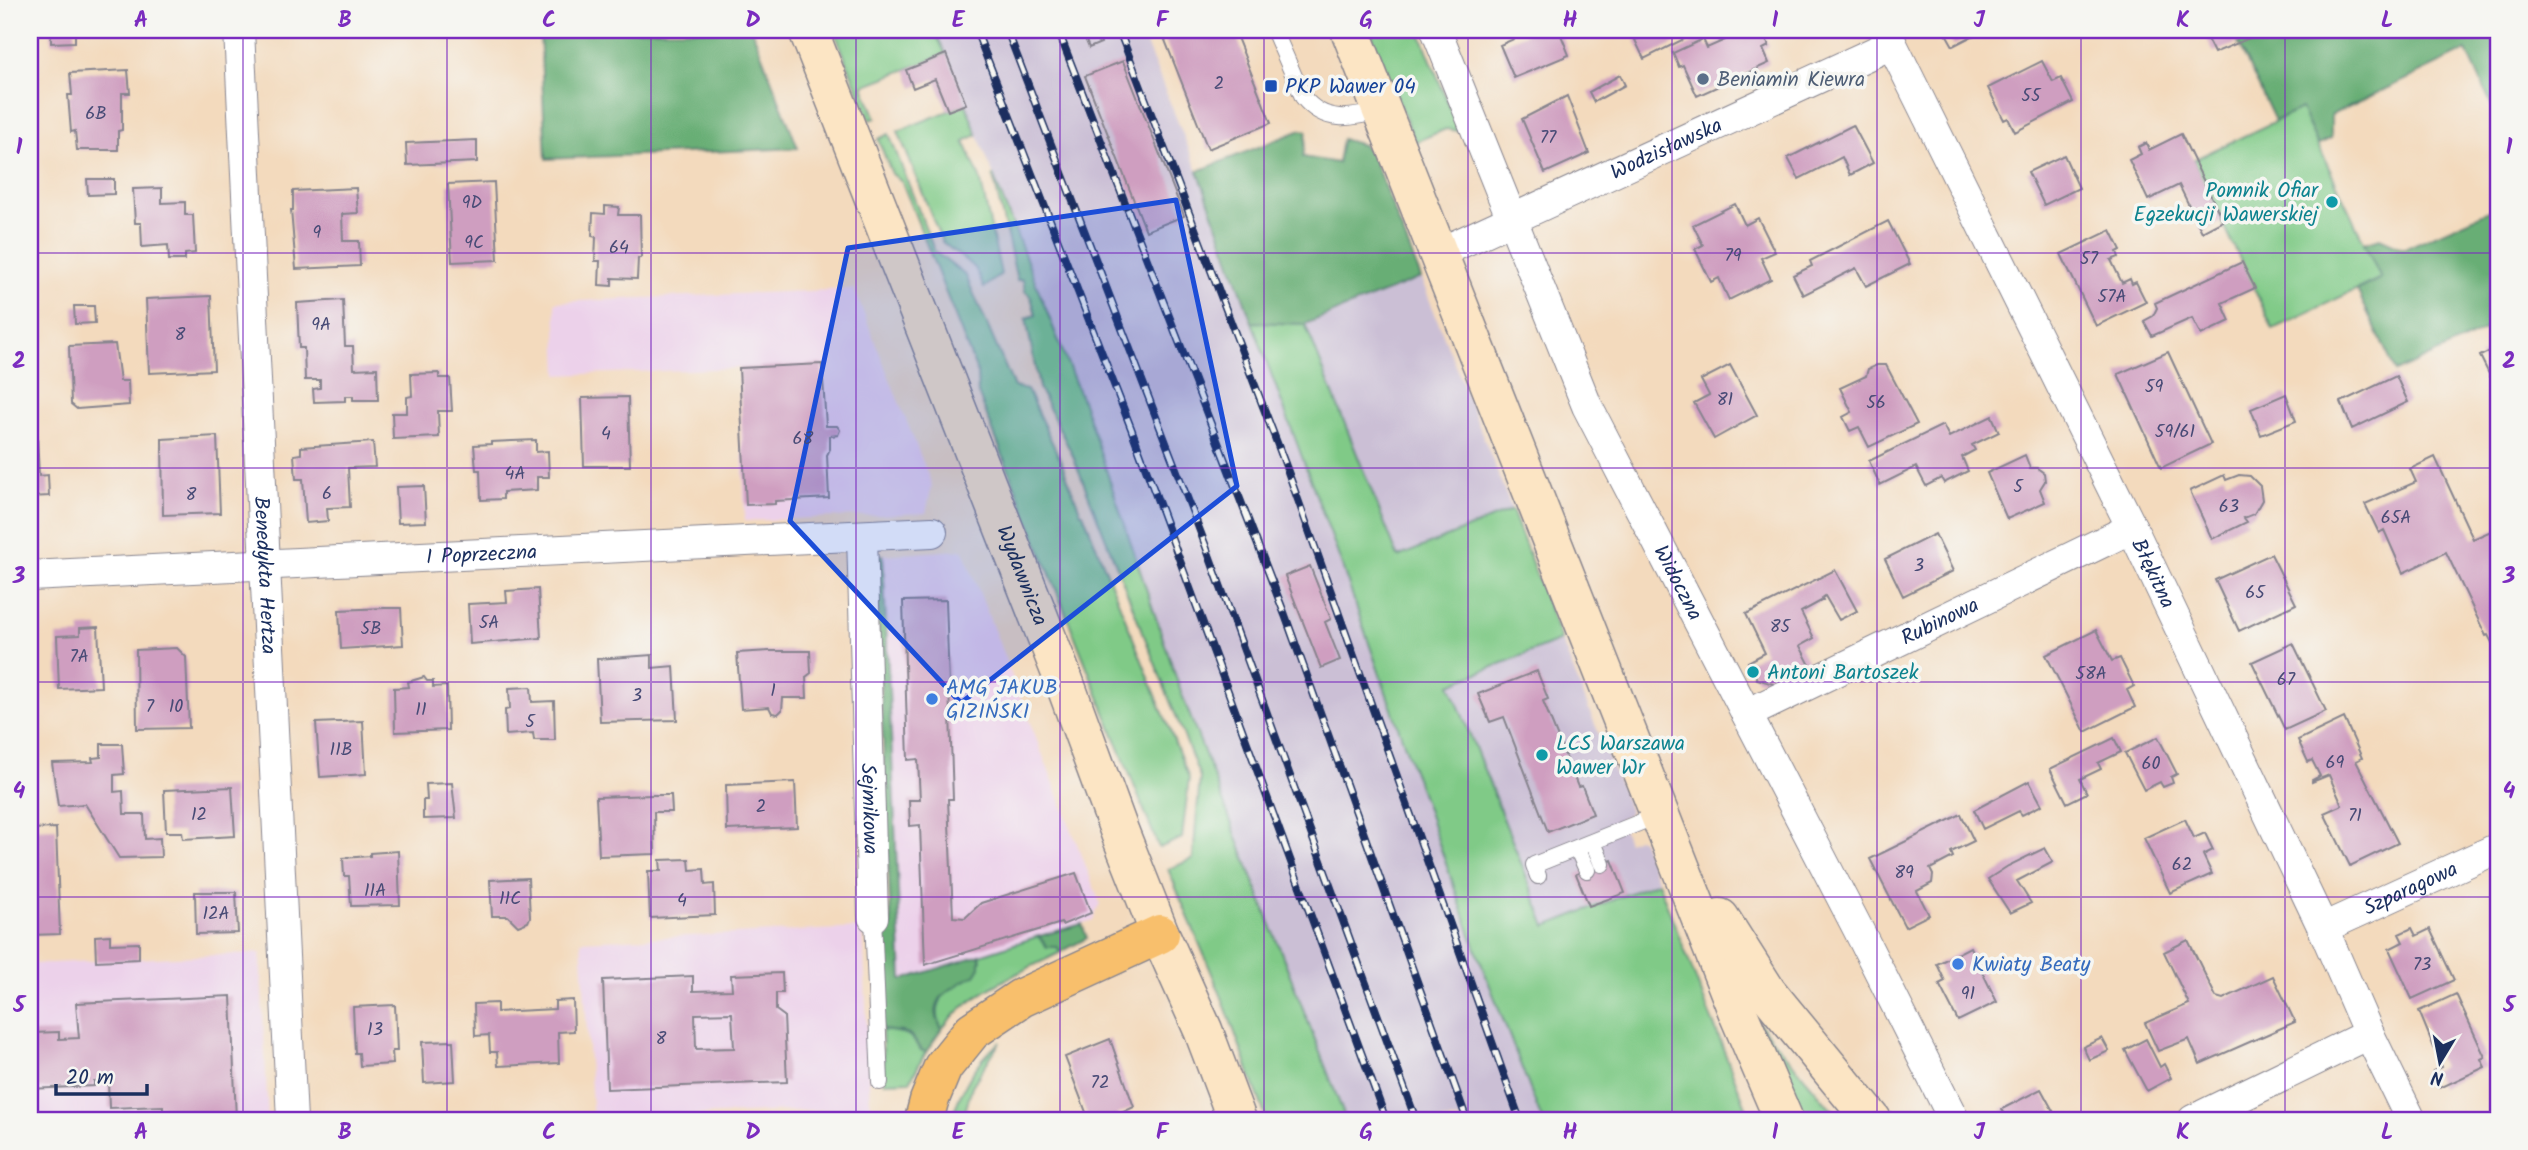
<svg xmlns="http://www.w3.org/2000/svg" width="2528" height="1150" font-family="Kalam,sans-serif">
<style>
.built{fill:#ecd1ea}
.industrial{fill:#cbbfd5}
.green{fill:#80ca87;stroke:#4e7c72;stroke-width:2}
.forest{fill:#68ae74;stroke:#426e69;stroke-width:2}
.building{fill:#cf9ec0;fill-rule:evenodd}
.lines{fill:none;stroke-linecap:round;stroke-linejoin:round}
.service-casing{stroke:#87848e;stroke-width:18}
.minor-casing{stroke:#87848e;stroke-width:32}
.secondary-casing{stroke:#87848e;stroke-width:41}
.primary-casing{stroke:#87848e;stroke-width:41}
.service{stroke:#fff;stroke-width:16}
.minor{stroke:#fff;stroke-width:30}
.secondary{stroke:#fce5c4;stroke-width:38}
.primary{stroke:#f8bf6c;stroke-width:38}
.rail-casing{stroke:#1b2f5e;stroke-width:8}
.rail{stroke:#f6f6f2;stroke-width:5;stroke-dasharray:16;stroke-linecap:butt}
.marked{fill:#1d4ed8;fill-opacity:0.2;stroke:#1d4ed8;stroke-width:5;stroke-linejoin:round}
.grid{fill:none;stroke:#7b2cbf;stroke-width:2;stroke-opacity:0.55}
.service-dot{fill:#5c6f8a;stroke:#f6f6f2;stroke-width:2.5}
.transit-dot{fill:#1a4fb4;stroke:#f6f6f2;stroke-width:2.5}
.culture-dot{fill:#0f9aa8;stroke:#f6f6f2;stroke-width:2.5}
.shop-dot{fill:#3f7fe0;stroke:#f6f6f2;stroke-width:2.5}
.labels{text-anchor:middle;stroke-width:7;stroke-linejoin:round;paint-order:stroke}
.number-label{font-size:18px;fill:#484b76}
.service-label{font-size:21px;fill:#4e5e75;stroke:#f6f6f2;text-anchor:start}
.transit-label{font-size:21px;fill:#164399;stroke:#f6f6f2;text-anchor:start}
.street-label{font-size:21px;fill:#1b2f5e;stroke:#f6f6f2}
.culture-label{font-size:21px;fill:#0d838f;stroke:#f6f6f2;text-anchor:start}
.shop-label{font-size:21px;fill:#366cbe;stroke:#f6f6f2;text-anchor:start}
.neatline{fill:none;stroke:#7b2cbf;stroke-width:2.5}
.grid-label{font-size:23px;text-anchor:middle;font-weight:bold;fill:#7b2cbf}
</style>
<rect width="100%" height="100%" fill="#f6f6f2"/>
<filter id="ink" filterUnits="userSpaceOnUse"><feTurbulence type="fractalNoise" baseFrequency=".0143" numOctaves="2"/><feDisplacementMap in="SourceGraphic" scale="14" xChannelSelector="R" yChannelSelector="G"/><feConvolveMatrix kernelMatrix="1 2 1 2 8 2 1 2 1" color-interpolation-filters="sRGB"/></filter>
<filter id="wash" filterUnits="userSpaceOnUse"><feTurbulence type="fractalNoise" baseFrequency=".00686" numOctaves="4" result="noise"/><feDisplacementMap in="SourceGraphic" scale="28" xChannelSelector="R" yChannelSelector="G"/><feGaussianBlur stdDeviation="1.57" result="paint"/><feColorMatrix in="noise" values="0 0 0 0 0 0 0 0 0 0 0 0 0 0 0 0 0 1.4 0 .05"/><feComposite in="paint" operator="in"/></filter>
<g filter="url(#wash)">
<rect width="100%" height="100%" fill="#f3dabd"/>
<!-- built -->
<path class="built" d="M854 289 932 485 926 513 745 521 739 368 558 375 555 302Z
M963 550 1100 903 1093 920 902 981 883 555Z
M863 928 870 1108 593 1119 581 941Z
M260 953 268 1120H30V964Z"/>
<!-- industrial -->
<path class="industrial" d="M934 30H1133L1138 39 1146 44 1198 171 1392 705 1561 640 1630 811 1628 815 1619 819 1628 842 1637 838 1642 840 1658 882 1478 955 1542 1120H1346L1182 695 1087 413 946 54Z
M1421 278 1512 510 1398 558 1305 324Z"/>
<!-- green -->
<path class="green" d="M834 30H934L946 54 863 86 876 118 870 120Z
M1370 30H1419L1459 131 1446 129 1415 142Z
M966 104 977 135 964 141 980 178 1001 274 984 288 975 268 942 242 898 131Z
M2301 109 2381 278 2273 329 2193 160Z
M889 134 935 252 966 276 1014 387 1027 390 1061 461 1081 513H1083L1189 778 1182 838 1159 848 978 393 977 372 902 182 892 174 878 139Z
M993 175 1087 413 1182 695 1346 1120H1267L1221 995 1168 869 1193 859 1200 777 1073 456 1039 388 1026 318 1036 315 1031 297 1025 291 1023 279 1017 280Z
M1252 322 1305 324 1398 557 1512 510 1561 640 1450 684 1546 926 1658 882 1751 1120H1542L1478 955 1335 546Z
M1039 936 1047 947H1057L1061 952C1020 973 971 991 942 1029 933 1012 939 994 956 984 959 982 963 982 966 980 972 976 977 967 981 961L980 955Z
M1755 1019 1841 1120H1801Z
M882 1030C904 1034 908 1029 920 1050L926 1052 910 1081 884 1082Z
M1000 1042 972 1086 963 1120H951C961 1089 975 1063 1000 1042Z"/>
<!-- forest -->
<path class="forest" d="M549 30H752L798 148 546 159 540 33Z
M2262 30H2498V119L2467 50 2331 115V138L2318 145 2301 109 2275 121 2237 41Z
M1301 130 1307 131 1303 157 1338 163 1342 139 1363 145 1371 153 1421 278 1305 324 1252 322 1198 171Z
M2498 207V324L2396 372 2357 290 2381 278 2364 243 2380 238 2404 249Z
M875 555H883L902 980 980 955V967L975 975C954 987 924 998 942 1029L926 1052C916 1049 918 1042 911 1036 906 1030 890 1032 882 1030L880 927 891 926Z
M1082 924 1087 938 1061 952 1057 947H1047L1039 936Z"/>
<g id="blocks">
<!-- building -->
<path class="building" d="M51 30H75V42L51 43Z
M1093 30H1096L1101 43 1089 48 1083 34Z
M1161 30H1234L1271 123 1208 149Z
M1534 30H1559L1569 55 1514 78 1500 45Z
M1655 30H1702L1644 59 1635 40Z
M1720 30H1762L1769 46 1763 49 1769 63 1697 96 1683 65 1679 67 1673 53 1703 39 1707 48 1725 40Z
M1944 30H1984L1953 46Z
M2226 30H2261L2262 33 2214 53 2207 39Z
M946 54 966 104 948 111 935 79 913 88 906 70Z
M1123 61 1184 216 1146 231 1085 76Z
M2042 61 2053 82 2061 78 2073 102 2015 132 2008 118 2004 120 1988 88Z
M128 70 130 93H122V130L118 131V150H77L75 131 71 132 68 95H72L70 73Z
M1620 75 1625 85 1594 102 1589 92Z
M1567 96 1589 153 1545 173 1522 119Z
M1853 125 1873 163 1850 175 1842 157 1799 179 1788 158Z
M2181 134 2223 221 2202 232 2179 185 2148 200 2129 160 2141 154 2138 147 2146 143 2149 150Z
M477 140V162L407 165 406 143Z
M2064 155 2079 188 2044 205 2028 172Z
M87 179H114V194L88 195Z
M494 182 498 260 452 262 448 184Z
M162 188V203L185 202V215H193L195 253 185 254V260H169L168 245 142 247 141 223H135L133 189Z
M356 188 358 213 342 214 343 241H359L360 266 296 269 291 210H293V191Z
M1735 204 1745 225 1758 218 1775 252 1761 258 1771 279 1729 300 1719 278 1711 282 1695 249 1703 245 1693 225Z
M605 206 619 207 618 215H640L641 258H638L637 279 612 278V286L599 285 600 261H595L596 237 592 236 593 213 605 214Z
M1888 221 1910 264 1866 286 1856 268 1803 295 1793 275 1812 266 1810 261Z
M2111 230 2121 250 2117 252 2119 257 2111 260 2122 283 2130 279 2132 284 2136 282 2146 302 2096 326 2061 254Z
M2242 262 2255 288 2222 303 2230 321 2201 335 2192 318 2152 336 2144 321 2153 316 2157 308 2155 303Z
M211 296 214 370 149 373 146 299Z
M343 300 345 346H353L354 369 377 368 378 400H353V396H345V401L314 402 313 389 320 388V380H305L304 348H299L297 303Z
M74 306H94L95 323 75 324Z
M115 344 120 381H128L129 405 77 409 71 404 69 346Z
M2498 347V392L2480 356Z
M2168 352 2211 444 2161 468 2118 374Z
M822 364 826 426H837L840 430 838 435 830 436V449L827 455 829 498 775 501V504L746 505 739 368Z
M1730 365 1757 415 1714 439 1694 403 1709 395 1701 380Z
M1877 365H1886L1917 424 1869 447 1859 427 1850 431 1843 417 1852 412 1840 388 1866 376 1868 369Z
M439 373V378H450L452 411H438L439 437 393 439 392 413H407V397L412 396 411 374Z
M2396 376 2408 402 2352 429 2341 402Z
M2286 394 2296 421 2261 435 2251 409Z
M628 397 630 466H584L582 398Z
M1992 416 1999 432 1972 445 1975 450 1962 457 1968 471 1944 483 1941 478 1926 486 1916 467 1880 485 1869 461 1943 425 1949 437Z
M30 434H37L39 476 48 475 49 496 30 497Z
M217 436 220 513 163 515 162 439Z
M536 440V452L548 451 549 477H537V490L503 492V499L481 500 480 470H476L474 445 491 444V442Z
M373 442 375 467 348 468 350 507 327 508 328 521 306 523 303 479H296L294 455 301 454V447Z
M2025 455 2030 468H2037L2044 473 2045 481 2040 489 2045 502 2007 519 1987 473Z
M2435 457 2473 539 2498 528V654L2488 635 2486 636 2446 552 2403 573 2384 530 2379 533 2365 504 2416 482 2410 469Z
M2224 475 2226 480 2239 475 2250 476 2260 486 2262 500 2254 514 2244 518 2247 522 2212 539 2190 491Z
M424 486 426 522 398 523 396 487Z
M1935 534 1953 571 1903 596 1885 559Z
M2271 554 2296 604 2239 631 2215 580Z
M1310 566 1331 619 1325 622 1340 660 1321 668 1285 576Z
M1835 570 1857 611 1839 620 1825 596 1822 598 1823 600 1801 612 1814 638 1800 646 1811 667 1776 685 1757 679 1748 662 1765 653 1746 614Z
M538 589 541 638 470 644 468 604 507 602 506 591Z
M946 600 953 799H948L953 917 965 918 981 903 1076 873 1091 913 1062 925 1061 923 925 965 920 825 910 826 909 800H920L918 759 908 760 903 601Z
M385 608H401L403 645 341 649 339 610Z
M98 627 101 687 59 689 57 636 80 635V628Z
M2096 630 2112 661 2120 658 2134 686 2127 690 2135 707 2085 732 2046 655Z
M2293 643 2326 711 2285 730 2252 662Z
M177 648 186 657 189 728 137 729 136 650Z
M770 651H810L811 673 806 677 807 698H783L782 710 778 714 772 713 769 707 741 709 737 653Z
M652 655V668L674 666 677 720 600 722 597 659Z
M1537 671 1548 699 1543 701 1578 787 1582 786 1593 814 1548 832 1504 717 1490 722 1478 694Z
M424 677 427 681H433V687L447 686 448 730 395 732 394 688 409 687 408 682Z
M531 687 532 702 554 701 555 740H534L533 733 506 735 505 710 510 709 509 688Z
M2344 718 2362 758 2356 761 2398 843 2350 866 2324 813 2342 805 2329 775 2312 782V780L2320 776 2312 760 2308 762 2298 740Z
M363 721 366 774 320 777 316 723Z
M2158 737 2177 774 2171 777 2173 783 2163 787 2160 782 2144 790 2125 753Z
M2114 738 2121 752 2098 763 2101 769 2080 779 2087 793 2067 803 2050 769Z
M101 744H122L124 774 114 775V792L123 791 124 814H144L145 839 160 838 161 857 119 858 85 804 58 806 52 763 93 762 92 758 101 757Z
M2029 781 2042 805 2022 815 2019 811 1983 829 1974 810Z
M795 782 797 827 727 830 726 785Z
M452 783 456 818 423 819V800H427L426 784Z
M232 787 235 836 183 839 182 832H166L164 790Z
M653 795H671L672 812H654L655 854 599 856 596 797Z
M1961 814 1974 841 1951 852 1953 857 1930 869 1933 875 1932 883 1917 891 1929 915 1905 927 1870 859Z
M2185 819 2194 838 2205 833 2213 850 2203 855 2212 874 2170 893 2144 838Z
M56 828 60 934 30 935V829Z
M2045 848 2053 862 2017 881 2031 903 2010 913 1988 879 2008 866Z
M398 851 400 905 351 906 349 876H344L343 858 370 856V853Z
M689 859 690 870 704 869 705 885 714 884 715 915 650 918 648 871H661L660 860Z
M1612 860 1625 893 1589 906 1576 874Z
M528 878 530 917 528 922 518 926 508 916H492L490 880Z
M195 892H236L238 933 196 934Z
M2412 928 2416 936 2430 929 2454 980 2412 999 2389 949 2403 942 2399 934Z
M110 935V944L139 943V959L96 961 95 936Z
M2188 940 2216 997 2223 999 2273 976 2295 1022 2200 1064 2189 1039 2158 1051 2145 1023 2189 1004 2164 952Z
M1970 947 1997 1002 1958 1021 1939 984 1945 981 1937 964Z
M782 973 783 993H776V1010L784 1016 787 1082 607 1089 603 980 693 976V991L732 990 731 975ZM732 1013 734 1048 696 1049 695 1014Z
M2456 994 2485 1057 2481 1059 2485 1067 2440 1088 2433 1071 2442 1067 2419 1011Z
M231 996 236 1120H163V1106L109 1108 108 1081H94V1086L30 1089 32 1033 59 1032V1039L79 1038 76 1003Z
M573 1000 574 1031 558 1032 559 1063 498 1066 497 1052H490L489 1035 475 1036 474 1004 497 1003V1012L555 1009V1001Z
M395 1005 397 1051H392L393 1064 360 1066 359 1053H355L353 1007Z
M2102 1038 2109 1051 2089 1060 2083 1047Z
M1110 1039 1134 1107 1117 1115 1119 1120H1089L1065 1057Z
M2146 1039 2160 1067 2164 1064 2171 1078 2147 1091 2125 1050Z
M453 1041 455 1081 424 1083 422 1042Z
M2041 1089 2058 1120 2070 1113 2074 1120H2008L2002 1109Z"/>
</g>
</g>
<g filter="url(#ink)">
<use href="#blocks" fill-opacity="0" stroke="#87848e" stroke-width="2"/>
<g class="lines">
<!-- service casing -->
<g class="service-casing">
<path id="service" d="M1274 30 1303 97C1324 124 1352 119 1381 110
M1593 842 1602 864
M1577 848 1587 870
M1538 876 1534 865 1661 814
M873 917 880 1082"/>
</g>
<!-- minor casing -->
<g class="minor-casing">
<g id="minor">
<path id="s1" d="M239 30 292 1120"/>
<path id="s2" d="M1436 30 1587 406 1857 927 1954 1120"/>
<path id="s3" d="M1885 30 2132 528 2323 928 2369 1034 2411 1120"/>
<path id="s4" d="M1439 253 1892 44"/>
<path id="s5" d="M862 536 873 917"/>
<path id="s6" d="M30 576 932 532"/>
<path id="s7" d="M1747 714 2132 528"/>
<path id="s8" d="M2323 928 2498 848"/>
<path d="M2193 1120 2369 1034"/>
</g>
</g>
<!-- secondary casing -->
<g class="secondary-casing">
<g id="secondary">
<path id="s9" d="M808 30 1064 681 1120 833 1160 934 1203 1030 1237 1120"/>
<path d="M1350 30 1738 1013 1784 1120"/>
<path d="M1720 918 1767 992 1872 1120"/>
</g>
</g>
<!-- primary casing -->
<g class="primary-casing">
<path id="primary" d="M924 1120 929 1101 943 1067 972 1031 1021 998 1160 934"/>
</g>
<!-- service -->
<use href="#service" class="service"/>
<!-- minor -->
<use href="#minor" class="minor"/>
<!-- secondary -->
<use href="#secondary" class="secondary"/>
<!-- primary -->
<use href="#primary" class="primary"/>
<!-- rail casing -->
<g class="rail-casing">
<path id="rail" d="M976 30 1131 428 1386 1120
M1007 30 1205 544 1416 1120
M1058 30 1285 615 1467 1120
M1119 30 1287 469 1520 1120"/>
</g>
<!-- rail -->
<use href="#rail" class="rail"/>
</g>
</g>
<!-- marked area -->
<path class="marked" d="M1176 200 1237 486 961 703 790 521 848 248Z"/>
<!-- grid -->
<path class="grid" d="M243 30V1120M447 30V1120M651 30V1120M856 30V1120M1060 30V1120M1264 30V1120M1468 30V1120M1672 30V1120M1877 30V1120M2081 30V1120M2285 30V1120M30 253H2498M30 468H2498M30 682H2498M30 897H2498"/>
<!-- markers -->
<circle class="service-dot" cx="1703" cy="79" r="7"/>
<rect class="transit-dot" x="1264" y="79" width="14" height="14" rx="3.5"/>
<g class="culture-dot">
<circle cx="2332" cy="202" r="7"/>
<circle cx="1753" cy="672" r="7"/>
<circle cx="1542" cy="755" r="7"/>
</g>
<g class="shop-dot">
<circle cx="932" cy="699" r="7"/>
<circle cx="1958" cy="964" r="7"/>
</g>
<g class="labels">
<!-- number labels -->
<g class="number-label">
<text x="1219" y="89">2</text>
<text x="2031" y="101">55</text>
<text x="96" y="119">6B</text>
<text x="1548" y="143">77</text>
<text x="472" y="208">9D</text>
<text x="317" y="238">9</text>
<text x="474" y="248">9C</text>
<text x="619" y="253">64</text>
<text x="1733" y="261">79</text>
<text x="2089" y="264">57</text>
<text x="2112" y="302">57A</text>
<text x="321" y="330">9A</text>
<text x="180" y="340">8</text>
<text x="2154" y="392">59</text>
<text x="1725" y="405">81</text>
<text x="1876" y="408">56</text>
<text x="2175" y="437">59/61</text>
<text x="606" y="439">4</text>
<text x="803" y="444">68</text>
<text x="515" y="479">4A</text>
<text x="2018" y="492">5</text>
<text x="327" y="499">6</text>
<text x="191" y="500">8</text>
<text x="2229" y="512">63</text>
<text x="2396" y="523">65A</text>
<text x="1919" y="571">3</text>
<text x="2255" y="598">65</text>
<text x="489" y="628">5A</text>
<text x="1780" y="632">85</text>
<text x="371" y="634">5B</text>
<text x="79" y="662">7A</text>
<text x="2091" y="679">58A</text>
<text x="2286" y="685">67</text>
<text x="773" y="696">1</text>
<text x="637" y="701">3</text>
<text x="150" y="712">7</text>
<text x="176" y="712">10</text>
<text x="421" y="715">11</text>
<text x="530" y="727">5</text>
<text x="341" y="755">11B</text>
<text x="2335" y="768">69</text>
<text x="2151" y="769">60</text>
<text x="761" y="812">2</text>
<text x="199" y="820">12</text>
<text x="2355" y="821">71</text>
<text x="2182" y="870">62</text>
<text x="1904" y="878">89</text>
<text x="375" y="896">11A</text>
<text x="510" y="904">11C</text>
<text x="682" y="906">4</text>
<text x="216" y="919">12A</text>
<text x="2422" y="970">73</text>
<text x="1968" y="999">91</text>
<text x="375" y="1035">13</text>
<text x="661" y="1044">8</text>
<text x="1100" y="1088">72</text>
</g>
<!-- service labels -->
<g class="service-label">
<text x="1717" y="86">Beniamin Kiewra</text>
</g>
<!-- transit labels -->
<g class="transit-label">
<text x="1285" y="93">PKP Wawer 04</text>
</g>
<!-- street labels -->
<g class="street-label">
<text dy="7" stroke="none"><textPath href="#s4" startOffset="250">Wodzisławska</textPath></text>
<text dy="7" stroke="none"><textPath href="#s6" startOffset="452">I Poprzeczna</textPath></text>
<text dy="7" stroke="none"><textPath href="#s3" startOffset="606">Błękitna</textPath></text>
<text dy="7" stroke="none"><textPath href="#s1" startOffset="546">Benedykta Hertza</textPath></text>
<text dy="7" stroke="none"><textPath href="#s9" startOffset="586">Wydawnicza</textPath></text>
<text dy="7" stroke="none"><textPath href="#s2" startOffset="604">Widoczna</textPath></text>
<text dy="7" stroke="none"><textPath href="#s7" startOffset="214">Rubinowa</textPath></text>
<text dy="7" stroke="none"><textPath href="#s5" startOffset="273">Sejmikowa</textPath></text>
<text dy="7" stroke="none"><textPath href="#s8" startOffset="96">Szparagowa</textPath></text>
</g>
<!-- culture labels -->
<g class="culture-label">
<text x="2318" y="197" text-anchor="end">Pomnik Ofiar<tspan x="2318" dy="24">Egzekucji Wawerskiej</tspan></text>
<text x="1767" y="679">Antoni Bartoszek</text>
<text x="1556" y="750">LCS Warszawa<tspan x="1556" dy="24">Wawer Wr</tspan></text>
</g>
<!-- shop labels -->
<g class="shop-label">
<text x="946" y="694">AMG JAKUB<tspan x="946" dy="24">GIZIŃSKI</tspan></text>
<text x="1972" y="971">Kwiaty Beaty</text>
</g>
</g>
<!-- margin -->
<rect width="2528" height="1150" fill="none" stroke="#f6f6f2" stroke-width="77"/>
<!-- north arrow -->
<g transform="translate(2440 1062) rotate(190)" stroke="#f6f6f2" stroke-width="5" paint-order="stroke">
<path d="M0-5L12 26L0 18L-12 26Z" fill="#1b2f5e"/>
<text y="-10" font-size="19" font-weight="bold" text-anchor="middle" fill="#1b2f5e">N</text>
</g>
<!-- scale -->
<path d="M56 1084v10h91v-10" fill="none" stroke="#1b2f5e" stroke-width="3.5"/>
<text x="66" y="1084" font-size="21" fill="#1b2f5e" stroke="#f6f6f2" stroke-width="5" paint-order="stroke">20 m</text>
<rect x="38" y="38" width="2452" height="1074" class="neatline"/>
<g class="grid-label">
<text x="141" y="27">A</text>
<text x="345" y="27">B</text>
<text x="549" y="27">C</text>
<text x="753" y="27">D</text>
<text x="958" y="27">E</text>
<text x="1162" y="27">F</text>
<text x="1366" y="27">G</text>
<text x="1570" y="27">H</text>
<text x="1775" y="27">I</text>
<text x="1979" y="27">J</text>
<text x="2183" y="27">K</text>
<text x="2387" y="27">L</text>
<text x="19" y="154">1</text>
<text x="2509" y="154">1</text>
<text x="19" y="368">2</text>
<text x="2509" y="368">2</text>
<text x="19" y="583">3</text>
<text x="2509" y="583">3</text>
<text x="19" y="798">4</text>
<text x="2509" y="798">4</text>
<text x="19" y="1012">5</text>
<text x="2509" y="1012">5</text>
<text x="141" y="1139">A</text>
<text x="345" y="1139">B</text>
<text x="549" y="1139">C</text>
<text x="753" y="1139">D</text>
<text x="958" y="1139">E</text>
<text x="1162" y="1139">F</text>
<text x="1366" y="1139">G</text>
<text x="1570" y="1139">H</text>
<text x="1775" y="1139">I</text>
<text x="1979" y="1139">J</text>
<text x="2183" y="1139">K</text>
<text x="2387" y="1139">L</text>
</g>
</svg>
